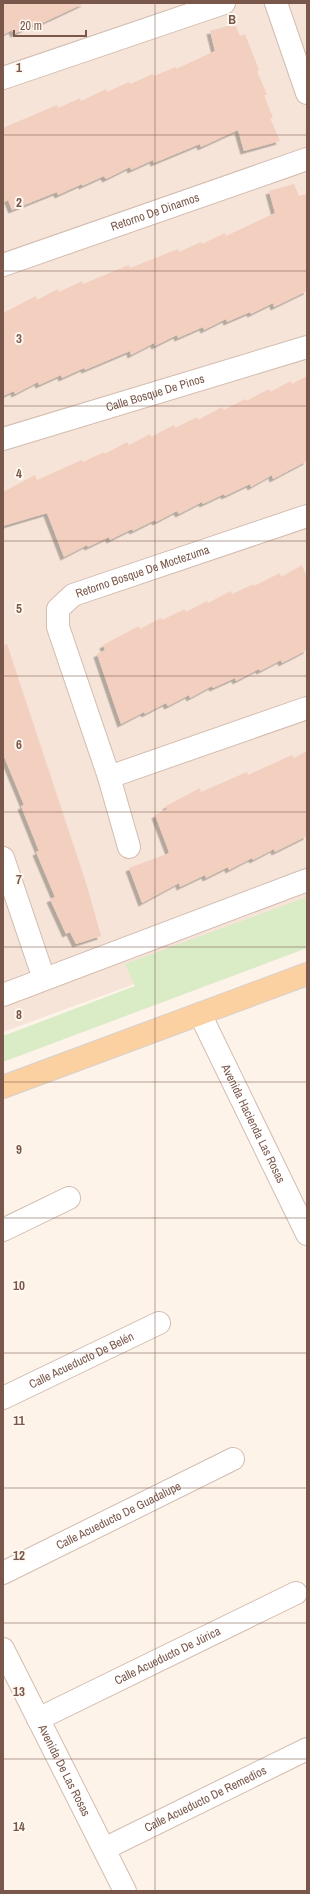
<svg xmlns="http://www.w3.org/2000/svg" width="310" height="1894" font-family="'Archivo Narrow',sans-serif">
<style>
.residential{fill:#f5e4d7}
.green{fill:#d9ecc6}
.building{fill:#f3cfc0;filter:url(#shadow)}
.lines{fill:none;stroke-linecap:round;stroke-linejoin:round}
.minor-casing{stroke:#d3bcb0;stroke-width:24}
.major-casing{stroke:#d9d0cd;stroke-width:24}
.minor{stroke:#fff;stroke-width:22}
.major{stroke:#fcd1a1;stroke-width:22}
.grid{fill:none;stroke:#79574b;stroke-width:1;stroke-opacity:0.55}
.labels{text-anchor:middle;stroke-width:4;stroke-linejoin:round;paint-order:stroke}
.street-label{font-size:12px;fill:#79574b;stroke:#fff8f0}
.grid-label{font-size:13px;text-anchor:middle;font-weight:bold;fill:#79574b;stroke:#fff8f0;stroke-width:4;stroke-linejoin:round;paint-order:stroke}
</style>
<defs>
<filter id="shadow"><feDropShadow dx="-3.5" dy="3.5" stdDeviation="0" flood-color="#0004"/></filter>
</defs>
<rect width="100%" height="100%" fill="#fdf3e9"/>
<!-- residential -->
<path class="residential" d="M3 3H307V921L3 1032Z"/>
<!-- green -->
<path class="green" d="M307 897V948L3 1062V1036L135 986 125 964Z"/>
<!-- building -->
<path class="building" d="M3 3H85L38 25 37 23 14 34 12 30 3 35Z
M235 24 240 36 245 34 259 70 257 71 267 95H264L273 118H270L280 141 244 151 238 130 201 147 200 144 154 163 153 160 131 170 130 167 106 179 104 176 82 186V184L58 195 57 192 12 210 8 200 3 203V128L57 105 58 108 80 98 81 101 106 89 107 92 129 82 130 84 153 74 154 76 176 67V69L215 51 210 31Z
M294 184 299 196 307 194V291L274 307 273 303 251 314 250 312 227 322 226 319 204 330 203 327 178 338 177 335 155 346 154 343 131 355 130 351 85 370 84 368 62 378 61 375 39 385 38 382 15 394 14 391 3 396V313L36 296 37 300 58 289 59 292 82 281 83 284 129 265 130 268 178 249 179 252 201 242 202 244 225 233 226 236 275 213 269 191Z
M307 376V461L273 479 272 475 251 487 250 484 225 496 224 494 203 504 202 502 179 514 177 511 156 522 155 520 133 531 132 529 110 540 109 537 88 547 87 545 64 557 47 513 3 526V492L35 475 37 480 82 460 83 462 104 452 105 454 127 442 129 445 150 434 151 437 174 425 175 428 197 417 198 420 222 407 224 410 245 399 246 401 269 389 270 392 291 381 292 384Z
M302 565 307 578V650L282 663 281 660 260 671 259 669 236 681 235 678 213 688 212 686 190 698 189 695 168 706 166 703 145 714 144 712 121 724 97 654 105 650 103 645 139 626 140 629 161 618 162 620 185 609 186 612 207 601 208 603 231 591 232 594 254 584V586L280 573 281 577Z
M7 644 87 886 101 936 76 944 70 932 66 934 50 899 55 897 36 852 39 851 21 806 24 805 3 754V645Z
M307 751V836L275 852 274 849 253 860 252 858 229 870 228 867 206 878 205 875 180 887 179 883 142 903 129 868 167 854 169 852 155 815 167 809 166 806 200 788 201 792 247 772 248 775 292 755 294 758Z"/>
<g class="lines">
<!-- minor casing -->
<g class="minor-casing">
<g id="minor">
<path d="M276 3 307 93"/>
<path d="M3 78 224 3"/>
<path id="s1" d="M3 265 307 159"/>
<path id="s2" d="M3 439 307 347"/>
<path d="M109 777 307 708"/>
<path id="s3" d="M129 847 109 777 58 627V609L73 595 307 516"/>
<path d="M3 858 44 979"/>
<path d="M3 995 307 880"/>
<path id="s4" d="M200 1014 307 1234"/>
<path d="M3 1230 69 1198"/>
<path id="s5" d="M3 1398 159 1323"/>
<path id="s6" d="M3 1573 233 1459"/>
<path id="s7" d="M3 1649 125 1891"/>
<path id="s8" d="M38 1719 296 1593"/>
<path id="s9" d="M104 1849 307 1749"/>
</g>
</g>
<!-- major casing -->
<g class="major-casing">
<path id="major" d="M3 1087 307 974"/>
</g>
<!-- minor -->
<use href="#minor" class="minor"/>
<!-- major -->
<use href="#major" class="major"/>
</g>
<!-- grid -->
<path class="grid" d="M155 3V1891M3 135H307M3 271H307M3 406H307M3 541H307M3 676H307M3 812H307M3 947H307M3 1082H307M3 1218H307M3 1353H307M3 1488H307M3 1623H307M3 1759H307"/>
<g class="labels">
<!-- street labels -->
<g class="street-label">
<text dy="4" stroke="none"><textPath href="#s1" startOffset="161">Retorno De Dinamos</textPath></text>
<text dy="4" stroke="none"><textPath href="#s2" startOffset="159">Calle Bosque De Pinos</textPath></text>
<text dy="4" stroke="none"><textPath href="#s3" startOffset="343">Retorno Bosque De Moctezuma</textPath></text>
<text dy="4" stroke="none"><textPath href="#s4" startOffset="122">Avenida Hacienda Las Rosas</textPath></text>
<text dy="4" stroke="none"><textPath href="#s5" startOffset="87">Calle Acueducto De Belén</textPath></text>
<text dy="4" stroke="none"><textPath href="#s6" startOffset="129">Calle Acueducto De Guadalupe</textPath></text>
<text dy="4" stroke="none"><textPath href="#s8" startOffset="144">Calle Acueducto De Júrica</textPath></text>
<text dy="4" stroke="none"><textPath href="#s7" startOffset="136">Avenida De Las Rosas</textPath></text>
<text dy="4" stroke="none"><textPath href="#s9" startOffset="113">Calle Acueducto De Remedios</textPath></text>
</g>
</g>
<g class="grid-label">
<text x="232" y="24">B</text>
<text x="19" y="72">1</text>
<text x="19" y="207">2</text>
<text x="19" y="343">3</text>
<text x="19" y="478">4</text>
<text x="19" y="613">5</text>
<text x="19" y="749">6</text>
<text x="19" y="884">7</text>
<text x="19" y="1019">8</text>
<text x="19" y="1154">9</text>
<text x="19" y="1290">10</text>
<text x="19" y="1425">11</text>
<text x="19" y="1560">12</text>
<text x="19" y="1696">13</text>
<text x="19" y="1831">14</text>
</g>
<!-- border -->
<rect width="310" height="1894" fill="none" stroke="#79574b" stroke-width="8"/>
<!-- scale -->
<path d="M14 30v6h72v-6" fill="none" stroke="#79574b" stroke-width="2"/>
<text x="20" y="30" font-size="12" fill="#79574b" stroke="#fff8f0" stroke-width="3" paint-order="stroke">20 m</text>
</svg>
